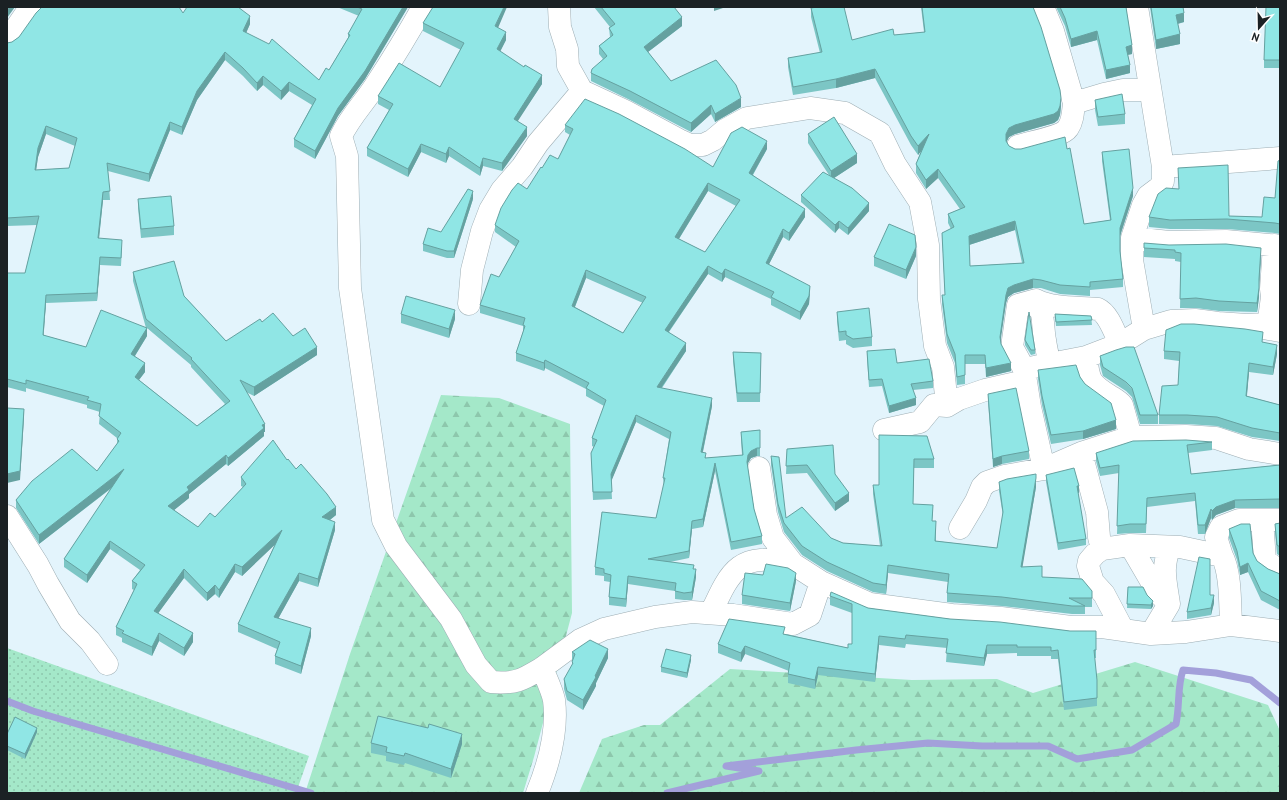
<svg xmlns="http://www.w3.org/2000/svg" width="1287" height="800" font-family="'PT Sans',sans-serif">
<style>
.forest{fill:url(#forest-firs)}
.park{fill:url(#park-dots)}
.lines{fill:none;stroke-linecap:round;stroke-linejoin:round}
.stream{stroke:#a3a0da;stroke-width:7}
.minor-casing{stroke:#9eaeb4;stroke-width:23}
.minor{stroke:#fff;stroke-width:22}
.wall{fill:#7cc6c5;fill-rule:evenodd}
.shaded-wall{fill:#65a1a0}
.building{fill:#90e6e5;stroke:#65a1a0;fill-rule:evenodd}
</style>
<defs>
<pattern id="forest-firs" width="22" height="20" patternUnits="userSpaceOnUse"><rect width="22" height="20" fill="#a4e8c9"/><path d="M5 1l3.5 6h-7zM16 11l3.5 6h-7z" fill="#8dc7ac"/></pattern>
<pattern id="park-dots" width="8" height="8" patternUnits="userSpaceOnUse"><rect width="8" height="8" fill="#a4e8c9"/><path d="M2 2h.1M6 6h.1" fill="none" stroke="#8dc7ac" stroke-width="1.8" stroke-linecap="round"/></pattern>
</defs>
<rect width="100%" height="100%" fill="#e3f4fc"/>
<!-- forest -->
<path class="forest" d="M441 395 499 398 570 424 572 613 534 757 523 793H305L350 654Z
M1135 662 1268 705 1280 731V793H579L602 739 644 725H660L730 669 912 680 997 679 1033 693Z"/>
<!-- park -->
<path class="park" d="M7 648 309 756 296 793H7Z"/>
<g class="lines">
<!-- stream -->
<path class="stream" d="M7 701 33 711 311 793
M667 793 759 771 726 766 856 750 928 743 982 746H1048L1077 759 1132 750 1176 724C1180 705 1177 687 1183 670L1216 673 1251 680 1280 703"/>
<!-- minor casing -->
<g class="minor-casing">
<path id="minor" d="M423 7C408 34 392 60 375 86 364 103 350 117 341 136L347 156 350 288 383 520 396 546 451 619 476 665 491 682C516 684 522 680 542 668
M559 7 560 27 567 49 568 66 582 91
M1043 7 1053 31 1074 103
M1137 7 1163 167V181L1160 187 1148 196 1143 205 1132 238V260L1144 329
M7 39 9 38 27 12 34 7
M1018 146C1030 142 1062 137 1068 128 1073 121 1073 111 1074 103L1104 94 1123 90H1150
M1163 167 1280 158
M1132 238 1169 242 1226 241 1280 246
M469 304 472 270 482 231 490 210 502 190 522 167 538 143 582 91 625 111 679 140 690 145H703L713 140 725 130 747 118 810 108 845 113 880 133 895 164 920 202 928 245 929 299 935 346 943 367 947 406
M1021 305C1027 304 1035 304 1039 309 1044 314 1043 332 1045 340 1046 348 1048 356 1050 365
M1247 325 1265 324 1268 322 1269 319 1272 297 1271 289 1274 245
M1086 357C1089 380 1089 383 1110 396 1115 399 1119 401 1122 405L1131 437
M1024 369 1086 357 1120 344 1144 329 1171 321 1195 320 1218 323 1247 325 1280 331
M884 430 920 422 934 405 947 406 959 399 985 390 1025 381
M1081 453 1097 512 1099 537 1102 549
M759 468 766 515 773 538 793 564 821 582
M1044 469 1030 407 1024 369 1012 347 1018 305 1036 300C1054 309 1077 307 1098 309 1109 314 1115 334 1120 344
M7 516 38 565 48 584 70 621 90 641 107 664
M1262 520 1265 560 1274 567 1280 570
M960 528 976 501 982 487 987 482 1004 476 1044 469 1081 453 1131 437 1186 436 1216 438 1249 449 1280 454
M1130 545 1158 593 1168 602
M1222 556 1216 537 1221 527 1239 520H1280
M711 613C731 569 740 551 793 564
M1123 630 1104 594 1093 582 1088 566 1089 561 1095 554 1102 549 1130 545 1180 547 1222 556C1231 572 1230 606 1231 625
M1151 634 1169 604C1166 582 1161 568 1170 547
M537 793C548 766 558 730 554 700 552 690 546 678 542 668L580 640 604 629 655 617 692 612 733 615 793 624 810 615 821 582 870 604 952 615 1001 618 1071 627H1102L1151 634 1186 632 1231 625 1280 631"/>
</g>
<!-- minor -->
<use href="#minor" class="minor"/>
</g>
<!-- wall -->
<path class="wall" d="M337 7H408L365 79 338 116 315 159 294 147V139L312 105 289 91 281 100 263 85 257 91 243 76 225 60 197 100 182 135 170 130 149 182 108 171 110 200H103L99 239 122 248 121 266 100 265 97 301 46 303 43 335 86 347 146 328 133 281V272L184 296 226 341 262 322 293 336 317 355 254 396 246 392 265 432H264V436L228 466 226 464 189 494V498L174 510 198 527 215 517 243 487 241 486V477L287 460 336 515 330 520 335 530 318 587 299 581 278 619 311 636 301 674 275 664V656L277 649 238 632V624L275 544 242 576 235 572 219 598 215 594 207 601 184 578 158 613 193 642 184 656 159 641 152 656 122 642V638L116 635V627L134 590 132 589V581L140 570 110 549 87 583 64 567V559L113 487 39 544 16 508V500L97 471 117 444V438L99 424 100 412 87 408V405L26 388V392L7 387V273H25L37 225 7 226V43L12 42 19 37 183 13 250 24 246 33 319 80 329 70 348 38V34L359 16ZM46 134 75 146 69 168 36 170 38 157ZM147 328 191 365V367L225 404 197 426 139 380 145 372 135 356 147 336Z
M594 7H674L682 26 648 52 671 81 741 107 715 122 711 114 691 132 630 100 591 81V73L603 59 599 54V46L610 37 609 28 610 27Z
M921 7H1033L1061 106 1060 115 1058 120 1054 123 1015 134 1009 137 1006 142 1009 146 1015 149H1067L1084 224 1110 220 1102 161V152L1133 196 1120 236V252L1123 279V287L1090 290V296L1060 294 1041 288H1033L1014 293 1008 297 1006 303 1000 340 1001 344 1011 371 986 377 985 364H965V384L957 385 955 363 947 343 942 304V295H945L942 233 951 229 948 223V214L960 209 938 178 926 189 916 173V164L921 151 918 155 911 145 875 78 836 88 793 95 788 67V58L820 53 811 17V8L852 40 894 35 924 32ZM1015 230 1022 263 970 266 969 245Z
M1056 7H1126L1132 54 1128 55 1130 73 1106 79 1097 40 1071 47 1065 26Z
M1150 7H1183L1184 22 1178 24 1180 44 1156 49Z
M1280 7V68H1264V60Z
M423 23 498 28 506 40 500 51 542 84 517 121 527 136 502 171 483 166 480 176 449 156 446 163 421 152 408 177 367 156V148L389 110 378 104V96L440 87 461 50 423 31Z
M1095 100 1125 114V124L1098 126 1095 110Z
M565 125 713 167 767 149 753 175 805 217 789 241 783 237 769 264 810 294 809 304 800 320 771 305V299L725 277 722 282 708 274 669 332 686 351 662 388 712 406 703 452 706 458 742 455 741 440V432L760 430V456H757L751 458 748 463 747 466 754 509 762 536V544L731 550 715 471 703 527 692 529 689 558 670 562 694 569 696 577 692 600H684L675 599V591L628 584 626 607 609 605V597L610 582 604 581V576L595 575V567L656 518 664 486 663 478 669 439 636 422 611 481 612 499 593 500 591 453 594 447 592 446V438L604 406 586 396V389L545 368 544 371 516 361V353L523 332V326L480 313V305L499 277 516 247 495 232V225L527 189 542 168 558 159 570 135 565 132ZM708 191 736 206 705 252 679 239ZM586 278 643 303 623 333 575 307Z
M808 134 857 163 834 178 869 211 848 235 839 228 835 233 801 202V195L829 175 808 143Z
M1280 160V234L1275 233 1227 229H1170L1149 227V217L1179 189 1178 168 1229 216 1262 217 1275 198Z
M138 199 174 226V235L141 238 138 208Z
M473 199 454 258H447L423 251V244L441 232Z
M1144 243 1261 257 1259 283V297L1257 312 1219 311 1196 308H1180L1181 262 1175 261V259L1144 257Z
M916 256 906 279 874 266V257Z
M837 312 872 337V346L853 348 846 344V340L839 341 837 321Z
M401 314 455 319 449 338 401 323Z
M1055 314 1091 316 1092 325 1056 326Z
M1025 340 1035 350V354L1031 355 1025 345Z
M1263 342 1277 354 1273 375 1249 372 1247 396 1280 405V441L1252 437 1217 426 1187 424H1159V415L1178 385 1179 361 1164 359V351Z
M867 351 897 363 933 381V388L913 390 916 405 889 413 882 386 869 387 867 358Z
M733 352 761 353 760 402H737L733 361Z
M1100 356 1158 415V424H1140L1132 397 1126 391 1103 376 1100 365Z
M1038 370 1080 377 1116 429 1083 439 1051 444 1042 405 1038 379Z
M988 394 1029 451V459L1002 464 993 467 988 402Z
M879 435 934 459V468H914L913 504 933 514 932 521 936 530V541L997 548 1003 516 999 491V482L1036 487 1022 567 1042 577 1092 591V607H1085V614H1072L1002 606 947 602V593L948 582 888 573 886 594 873 592 827 571 802 555 784 532 778 512 771 465V456L786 518 831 538 843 543 880 546 873 494V485H879Z
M1212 442V450L1188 453 1191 474 1280 465V508H1235L1216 515 1212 520 1211 518 1205 534H1198L1195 501 1147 507 1146 533H1130L1117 534 1119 473 1100 476 1096 461V453Z
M787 449 835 474 849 501 835 511 807 473 786 474Z
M1046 475 1079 493H1078L1086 539V545L1058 550 1046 482Z
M1280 523V556L1277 554 1275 532V524Z
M1229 529 1253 553 1257 561 1268 569 1280 574V610L1261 600 1248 572 1240 575 1237 560 1229 538Z
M796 581 790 611 742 604V595Z
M1128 587 1147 595 1153 606 1151 609 1127 608Z
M1210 595 1214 603 1211 615 1187 619V612Z
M830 596 868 608 950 619 1070 631H1096V658H1094L1097 680V706L1064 710 1058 659H1051V656H1017V653L987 654 984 666 946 662 947 648 906 644 905 648 879 645 875 682 818 675 815 689 788 683V674L789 671 745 654 741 662 718 653V644L785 634 848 648 852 644V613L830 605Z
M572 652 608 658 596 683V686L583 710 567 700 564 689V679L572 666Z
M691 660 687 678 661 672V667Z
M37 732 25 759 7 750V734Z
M371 743 462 744 451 778 405 763 404 765 386 761V756L371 753Z"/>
<!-- shaded-wall -->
<path class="shaded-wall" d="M9 7H15L7 18V10Z
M403 7H408L365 79 338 116 315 159V151L338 108Z
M504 7H507L495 35V26Z
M714 7H726L714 11Z
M1184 13V22L1176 24V15Z
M250 16V24L243 40V31Z
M682 17V26L644 55V47Z
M1097 31V40L1071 47V39Z
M506 32V40L497 58V49Z
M1180 34V44L1156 49V40Z
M1132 45V54L1126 55V47Z
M225 52V60L197 100 182 135V127L197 91Z
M1130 65V73L1106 79V70Z
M875 69V78L836 88V79Z
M542 75V84L514 127V119Z
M263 76V85L257 91V83Z
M289 82V91L281 100V91Z
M741 98V107L715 122V114Z
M1061 98V106L1060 115 1058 120 1054 123 1015 134 1009 137 1006 143V134L1009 128Z
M711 105V114L691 132V123Z
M170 122V130L149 182V174Z
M46 126V134L38 157 35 178V170L38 148Z
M527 127V136L502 171V163Z
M929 134V142L918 155V146Z
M767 141V149L749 181V173Z
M421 144V152L408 177V169Z
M449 147V156L446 163V154Z
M857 154V163L831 180V171Z
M483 158V166L480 176V168Z
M938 169V178L926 189V180Z
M708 183V191L675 245V237Z
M1133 188V196L1120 236V228Z
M473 191V199L454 258V251Z
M103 192V200L98 247V238Z
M869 203V211L848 235V228Z
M805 209V217L789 241V233Z
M839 221V228L835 233V225Z
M1015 221V230L969 245V236Z
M783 229V237L766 270V263Z
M916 247V256L906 279V270Z
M1261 248V257L1259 288V279Z
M100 257V265L97 301V293Z
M708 266V274L665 337V330Z
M725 269V277L722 282V274Z
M586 270V278L572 314V306Z
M1033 279V288L1014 293 1008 297 1006 303 1000 345V337L1006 295 1008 288 1014 285Z
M810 286 809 304 800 320V312Z
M1259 288V297L1257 312V303Z
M46 295V303L43 344V335Z
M455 310V319L449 338V329Z
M147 328V336L131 362V354Z
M686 343V351L657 394V387Z
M1277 345V354L1273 375V367Z
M317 347V355L254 396V387Z
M545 360V368L544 371V363Z
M145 363V372L135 385V377Z
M1011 363V371L986 377V368Z
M1249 363V372L1246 404V396Z
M712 398V406L701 460V452Z
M916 398V405L889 413V406Z
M24 409V418L20 480 7 483V474Z
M636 415V422L611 482V474Z
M1116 420V429L1083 439V431Z
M265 424V432H264V436L228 466V458L262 425Z
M757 448V456L751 458 748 463 747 469V462L748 455 751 451Z
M226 455V464L189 494V498L168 515V506L187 487Z
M1002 456V464L993 467V459Z
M715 463V471L703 527V519Z
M124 469V478L39 544V535Z
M1036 478V487L1021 576V567Z
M1077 486H1079V493H1077Z
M849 493V501L835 511V503Z
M1235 500V508L1216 515 1212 520V511L1216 507Z
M336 507V515L322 526V517Z
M1211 509V518L1205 534V525Z
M692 521V529L689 558V551Z
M335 522V530L318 587V579Z
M282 530V538L242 576V567Z
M110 541V549L87 583V575Z
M1248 563V572L1240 575V567Z
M235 564V572L219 598V590Z
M888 565V573L886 594V585Z
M184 569V578L154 619V611Z
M696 569V577L692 600V592Z
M299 573V581L274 626V617Z
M796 573V581L790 611V603Z
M628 576V584L626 607V599Z
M215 585V594L207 601V593Z
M1214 595V603L1211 615V608Z
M1153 601V606L1151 609V605Z
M311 628V636L301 674V666Z
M159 633V641L152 656V647Z
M193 633V642L184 656V648Z
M879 636V645L875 682V674Z
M987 645V654L984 666V658Z
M745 646V654L741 662V653Z
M608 649V658L596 683V686L583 710V700Z
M691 655V660L687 678V673Z
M818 667V675L815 689V680Z
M37 728V732L25 759V754Z
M462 734V744L451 778V769Z"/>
<!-- building -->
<path class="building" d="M42 7H179L183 13 187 7H238L250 16 243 31 269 44 272 39 319 80 326 68 329 70 350 35 348 34 362 9 357 7H403L365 71 338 108 315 151 294 139 316 99 289 82 281 91 263 76 257 83 243 68 225 52 197 91 182 127 170 122 149 174 107 163 110 191 103 192 98 238 122 240 121 258 100 257 97 293 46 295 43 335 86 347 101 310 147 328 131 354 145 363 135 377 197 426 230 401 191 359 192 358 146 319 133 272 174 261 184 296 226 341 260 319 262 322 273 313 293 336 305 328 317 347 254 387 240 380 265 424 262 425 264 428 228 458 226 455 187 487 189 490 168 506 198 527 210 513 215 517 246 484 241 477 273 440 287 460 288 459 296 469 301 464 327 494 336 507 322 517 335 522 318 579 299 573 274 617 311 628 301 666 275 656 280 642 238 624 282 530 242 567 235 564 219 590 215 585 207 593 184 569 154 611 193 633 184 648 159 633 152 647 122 633 124 631 116 627 137 584 132 581 145 565 110 541 87 575 64 559 124 469 39 535 16 500 32 481 72 449 97 471 119 441 117 439 121 433 99 416 101 404 87 400 89 397 26 380V384L7 379V273H25L39 216 7 218V43L12 42 19 37 36 13ZM46 126 77 138 69 168 35 170 38 148Z
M433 7H504L495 26 506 32 497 49 524 67 525 65 542 75 514 119 527 127 502 163 483 158 480 168 449 147 446 154 421 144 408 169 367 148 393 104 378 96 399 63 440 87 464 43 423 23Z
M601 7H674L682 17 644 47 671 81 716 60 736 85 741 98 715 114 711 105 691 123 630 91 591 73 592 69 607 56 599 46 613 35 609 28 615 24Z
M817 7H844L852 40 893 29 894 35 925 32 922 7H1033L1041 27 1060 90 1061 98 1060 106 1058 111 1054 114 1015 125 1009 128 1006 134V141L1009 146 1015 149H1021L1065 137 1067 149 1070 148 1084 224 1111 220 1102 152 1129 149 1133 188 1120 228V251L1123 279 1090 282V287L1060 285 1041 280 1033 279 1014 285 1008 288 1006 295 1000 337 1001 344 1011 363 986 368 985 355H965V375L957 377 955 354 947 334 942 295H945L942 233 954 227 948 214 965 207 938 169 926 180 916 164 929 134 918 146 911 136 875 69 836 79 793 87 788 58 822 52 811 8ZM1015 221 1024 263 970 266 969 236Z
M1060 7H1126L1132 45 1126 47 1130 65 1106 70 1097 31 1071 39 1065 18Z
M1151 7H1183L1184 13 1176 15 1180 34 1156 40Z
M1266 7H1280V60H1264Z
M1122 94 1125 114 1098 117 1095 100Z
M585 99 619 114 685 149 713 167 731 133 742 127 767 141 749 173 805 209 789 233 783 229 766 263 810 286 809 296 800 312 771 297 774 292 725 269 722 274 708 266 665 330 686 343 657 387 712 398 701 452 706 453 705 458 743 455 741 432 760 430V448H757L751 451 748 455 747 462 754 509 762 536 731 542 715 463 703 519 692 521 689 551 648 559 694 565 693 569H696L692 592 684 593 675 591 676 583 628 576 626 599 609 597 611 575 604 573V569L595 567 602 512 656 518 665 478H663L671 432 636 415 611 474 612 492H593L591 453 597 440 592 438 606 400 586 388 589 383 545 360 544 363 516 353 525 326 523 325 525 318 480 305 491 274 499 277 519 241 495 225 501 208 512 190 518 183 527 189 541 167 542 168 550 155 558 159 573 129 565 125ZM708 183 740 200 705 252 675 237ZM586 270 646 297 623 333 572 306Z
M834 117 857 154 831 171 808 134Z
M1280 160V224L1275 223 1227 219 1170 220 1149 217 1158 194 1166 188 1179 189 1178 168 1228 165 1229 216 1262 217 1264 197 1275 198 1278 161Z
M823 172 852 188 869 203 848 228 839 221 835 225 801 195Z
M468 189 473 191 454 251H447L423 244 428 228 441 232Z
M171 196 174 226 141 229 138 199Z
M889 224 915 235 916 247 906 270 874 257Z
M1144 243 1169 245 1226 244 1261 248 1259 279V288L1257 303 1219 301 1196 298 1180 299 1181 253 1175 252V250L1144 248Z
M406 296 455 310 449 329 401 314Z
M869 308 872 337 853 339 846 335V331L839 332 837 312Z
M1029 312 1035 350H1031L1025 340Z
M1055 314 1091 316 1092 320 1056 322Z
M1181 324H1194L1245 329 1263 332 1262 342 1277 345 1273 367 1249 363 1246 396 1280 405V433L1252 428 1217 417 1187 415H1159L1162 386 1178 385 1180 352 1164 351 1166 330Z
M1126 347H1134L1158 415H1140L1132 388 1126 382 1103 367 1100 356 1116 350Z
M895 349 897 363 929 359 933 381 911 384 916 398 889 406 882 379 869 380 867 351Z
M733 352 761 353 760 393H737Z
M1076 365 1080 377 1085 384 1111 403 1116 420 1083 431 1051 435 1042 396 1038 370Z
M1016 388 1029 451 1002 456 993 459 988 394Z
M7 408 24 409 20 471 7 474Z
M879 435 927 436 934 459H914L913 504 933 505 932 521H936L935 541 997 548 1003 512 999 482 1007 479 1036 474V478L1021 567 1042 566V577L1082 579 1092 591V598H1069L1085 606H1072L1002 597 947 593 949 574 888 565 886 585 873 583 827 562 802 546 784 523 778 504 771 456 779 457 786 518 802 507 831 538 843 543 882 546 873 485H879Z
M1186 440 1212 442 1187 445 1191 474 1280 465V499L1235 500 1216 507 1212 511 1211 509 1205 525H1198L1195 493 1147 498 1146 524H1130L1117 526 1119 465 1100 468 1096 453 1133 441Z
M833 445 835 474 849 493 835 503 807 465 786 466 787 449Z
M1074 468 1079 486H1077L1086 539 1058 543 1046 475Z
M1280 523V547L1277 545 1275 524Z
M1241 524H1250L1253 553 1257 561 1268 569 1280 574V601L1261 591 1248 563 1240 567 1237 551 1229 529Z
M1199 557 1210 559V595H1214L1211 608 1187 612Z
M766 564 788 568 796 573 790 603 742 595 745 573 763 575Z
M1128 587H1143L1147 595 1153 601 1151 605 1127 604Z
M831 592 868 608 950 619 1000 622 1070 631H1096V650H1094L1097 680V698L1064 702 1058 650 1051 651V647H1017V645H987L984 658 946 653 948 639 906 635 905 639 879 636 875 674 818 667 815 680 788 674 790 663 745 646 741 653 718 644 729 619 785 627 783 634 848 648V644H852V604L830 596Z
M590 640 608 649 595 676 596 677 583 700 567 691 564 679 573 663 572 662 575 654 572 652Z
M666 649 691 655 687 673 661 667Z
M378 716 428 728 429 724 462 734 451 769 405 753 404 756 386 752 387 747 371 743Z
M15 717 37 728 25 754 7 746V734Z"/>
<!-- border -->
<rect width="1287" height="800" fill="none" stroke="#1b2124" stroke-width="16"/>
<!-- north arrow -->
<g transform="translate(1259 28) rotate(200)" stroke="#ffffff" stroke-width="3" paint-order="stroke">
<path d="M0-3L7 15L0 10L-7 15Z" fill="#1b2124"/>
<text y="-6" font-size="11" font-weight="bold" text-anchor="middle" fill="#1b2124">N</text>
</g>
</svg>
